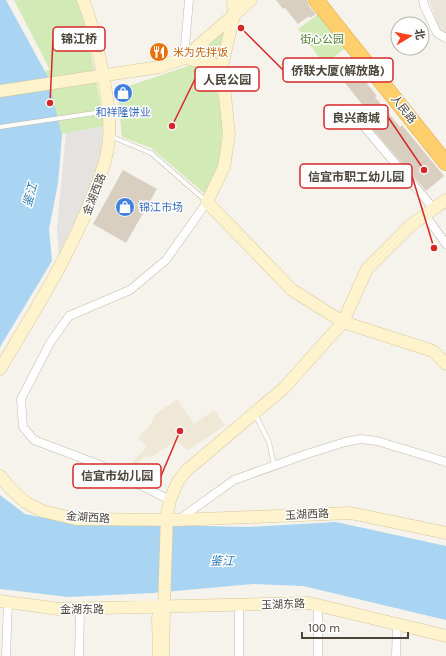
<svg xmlns="http://www.w3.org/2000/svg" width="446" height="656" font-family="Karla,'Noto Sans SC',sans-serif">
<style>
.residential{fill:#eae5da}
.education{fill:#efe8d6}
.green{fill:#d2eab5}
.parking{fill:#e5e3e0}
.water{fill:#a9d4f2}
.building{fill:#d8cfc1}
.lines{fill:none;stroke-linecap:round;stroke-linejoin:round}
.lane-casing{stroke:#c2bbae;stroke-width:5}
.street-casing{stroke:#c2bbae;stroke-width:9}
.secondary-casing{stroke:#d6c79b;stroke-width:13}
.highway-casing{stroke:#e0a43c;stroke-width:16}
.lane{stroke:#fff;stroke-width:4}
.street{stroke:#fff;stroke-width:8}
.secondary{stroke:#fff3cd;stroke-width:12}
.highway{stroke:#ffcf6e;stroke-width:15}
.labels{text-anchor:middle;stroke-width:3;stroke-linejoin:round;paint-order:stroke}
.park-label{font-size:11px;fill:#4a7f2a;stroke:#fff}
.food-label{font-size:11px;fill:#c56008;stroke:#fff;text-anchor:start}
.street-label{font-size:11px;fill:#4b4439;stroke:#fff}
.shop-label{font-size:11px;fill:#366cbe;stroke:#fff}
.water-label{font-size:12px;font-style:italic;fill:#2e7ab2;stroke:#fff}
.leader{fill:none;stroke:#d62828;stroke-width:1.5}
.callout-dot{fill:#d62828;stroke:#fff;stroke-width:1.5}
.callout{fill:#fff;stroke:#d62828;stroke-width:1.5}
.callout-label{font-size:12px;text-anchor:middle;font-weight:bold;fill:#4b4439}
</style>
<rect width="100%" height="100%" fill="#f6f3ec"/>
<!-- residential -->
<path class="residential" d="M429 0H446V32L439 29Z"/>
<!-- education -->
<path class="education" d="M177 399 194 424 214 410 225 425 189 450 176 441 153 456 144 457 130 471 127 468 147 447 138 438 151 424 155 415Z"/>
<!-- green -->
<path class="green" d="M14 0H77L83 13 105 126 0 146V79L50 70Z
M320 13 346 48 324 64 298 29Z
M228 23 218 60 195 55Z
M188 66 199 67 215 82 223 119 219 168 205 194 151 148 122 137 118 97 126 87Z"/>
<!-- parking -->
<path class="parking" d="M105 126 97 174 78 222 59 257 57 228 66 133Z"/>
<!-- water -->
<path class="water" d="M0 0H6L48 77 62 136 58 183 49 229 52 261 0 347Z
M0 495 25 514 69 523 249 527 336 522 446 546V620L303 586 253 584 153 593 68 597 0 589Z"/>
<!-- building -->
<path class="building" d="M276 0H307L309 6 316 14 310 18 309 16 298 24 285 8 283 9Z
M351 64 377 96 375 97 400 127 402 125 444 176 426 191 362 117 368 112 338 74Z
M123 170 157 189 126 243 93 224Z"/>
<g class="lines">
<!-- lane casing -->
<g class="lane-casing">
<path id="lane" d="M0 127 108 111
M110 136 151 153 206 201
M255 414 269 442 274 465"/>
</g>
<!-- street casing -->
<g class="street-casing">
<path id="street" d="M423 0 424 5 437 33 446 38
M184 58 189 0
M360 122 434 209
M425 215 446 244
M170 500 100 465 34 440 23 427 21 399 50 343 69 316 130 290 166 260 207 202
M178 520 234 480 304 455 345 442 361 439 377 441 446 462
M318 605V656
M239 606V656
M6 656 8 603
M79 656 80 609
M396 656 397 624"/>
</g>
<!-- secondary casing -->
<g class="secondary-casing">
<path id="secondary" d="M251 0 234 15 222 66 229 135 224 167 207 202 292 290 343 322 433 351 446 364
M184 58 222 66
M0 91 159 67 184 58 234 15 233 4 237 0
M0 369C34 312 69 257 93 195 100 176 108 158 109 137 112 106 95 29 83 0
M0 476 11 489 25 502 42 511 76 519 178 520 350 513 446 533
M0 601 59 609 309 603 446 636
M164 608 167 514 170 500 178 481 187 470 284 388 343 322 367 269 411 225 446 200
M159 656 158 617 164 608 163 656"/>
</g>
<!-- highway casing -->
<g class="highway-casing">
<path id="highway" d="M316 0 446 163"/>
</g>
<!-- lane -->
<use href="#lane" class="lane"/>
<!-- street -->
<use href="#street" class="street"/>
<!-- secondary -->
<use href="#secondary" class="secondary"/>
<!-- highway -->
<use href="#highway" class="highway"/>
</g>
<!-- icons -->
<defs>
<g id="restaurant-disc" transform="scale(1)"><circle r="9.5" fill="#e8710a" stroke="#fff"/><path d="M-5-6h1v4h1v-4h1v4h1v-4h1v5L-1.5 .5V6h-2V.5L-5-1ZM5-6V6H3V1.5H1.5Q1.5-4 5-6Z" fill="#fff"/></g>
<g id="shop-disc" transform="scale(1)"><circle r="9.5" fill="#3f7fe0" stroke="#fff"/><path d="M-5-2.5h2.3a2.7 3.5 0 0 1 5.4 0H5L5.5 6h-11ZM-1.5-2.5h3a1.5 2.3 0 0 0-3 0Z" fill="#fff"/></g>
</defs>
<g fill-rule="evenodd">
<use href="#restaurant-disc" x="159" y="52"/>
<use href="#shop-disc" x="123" y="93"/>
<use href="#shop-disc" x="125" y="207"/>
</g>
<g class="labels">
<!-- park labels -->
<g class="park-label">
<text x="322" y="43">街心公园</text>
</g>
<!-- food labels -->
<g class="food-label">
<text x="173" y="56">米为先拌饭</text>
</g>
<!-- street labels -->
<g class="street-label">
<text transform="translate(404 109) rotate(52)" y="4">人民路</text>
<text transform="translate(94 194) rotate(-69)" y="4">金湖西路</text>
<text transform="translate(307 514) rotate(-3)" y="4">玉湖西路</text>
<text transform="translate(88 517) rotate(4)" y="4">金湖西路</text>
<text transform="translate(283 604) rotate(-2)" y="4">玉湖东路</text>
<text x="82" y="613">金湖东路</text>
</g>
<!-- shop labels -->
<g class="shop-label">
<text x="123" y="116">和祥隆饼业</text>
<text x="139" y="211" text-anchor="start">锦江市场</text>
</g>
<!-- water labels -->
<g class="water-label">
<text transform="translate(30 195) rotate(-74)" y="4">鉴江</text>
<text transform="translate(222 561) rotate(1)" y="4">鉴江</text>
</g>
</g>
<!-- callouts -->
<path class="leader" d="M50 103L53 39M241 28L283 70M172 126L195 79M424 170L388 117M434 248L412 176M180 431L161 476"/>
<g class="callout-dot">
<circle cx="50" cy="103" r="4"/>
<circle cx="241" cy="28" r="4"/>
<circle cx="172" cy="126" r="4"/>
<circle cx="424" cy="170" r="4"/>
<circle cx="434" cy="248" r="4"/>
<circle cx="180" cy="431" r="4"/>
</g>
<g class="callout">
<rect x="53" y="27" width="52" height="24" rx="4"/>
<rect x="283" y="58" width="110" height="24" rx="4"/>
<rect x="195" y="67" width="64" height="24" rx="4"/>
<rect x="324" y="105" width="64" height="24" rx="4"/>
<rect x="300" y="164" width="112" height="24" rx="4"/>
<rect x="73" y="464" width="88" height="24" rx="4"/>
</g>
<g class="callout-label">
<text x="79" y="43">锦江桥</text>
<text x="338" y="75">侨联大厦(解放路)</text>
<text x="227" y="84">人民公园</text>
<text x="356" y="122">良兴商城</text>
<text x="356" y="181">信宜市职工幼儿园</text>
<text x="117" y="480">信宜市幼儿园</text>
</g>
<!-- north arrow -->
<g transform="translate(410 36) rotate(80)"><circle r="19" fill="#ffffff" stroke="#b7b4b0"/>
<path d="M0-3L7 15L0 10L-7 15Z" fill="#fc3f1d"/>
<text y="-6" font-size="11" font-weight="bold" text-anchor="middle" fill="#4b4439">北</text>
</g>
<!-- scale -->
<path d="M302 632v6h106v-6" fill="none" stroke="#4b4439" stroke-width="2"/>
<text x="308" y="632" font-size="12" fill="#4b4439" stroke="#ffffff" stroke-width="3" paint-order="stroke">100 m</text>
</svg>
